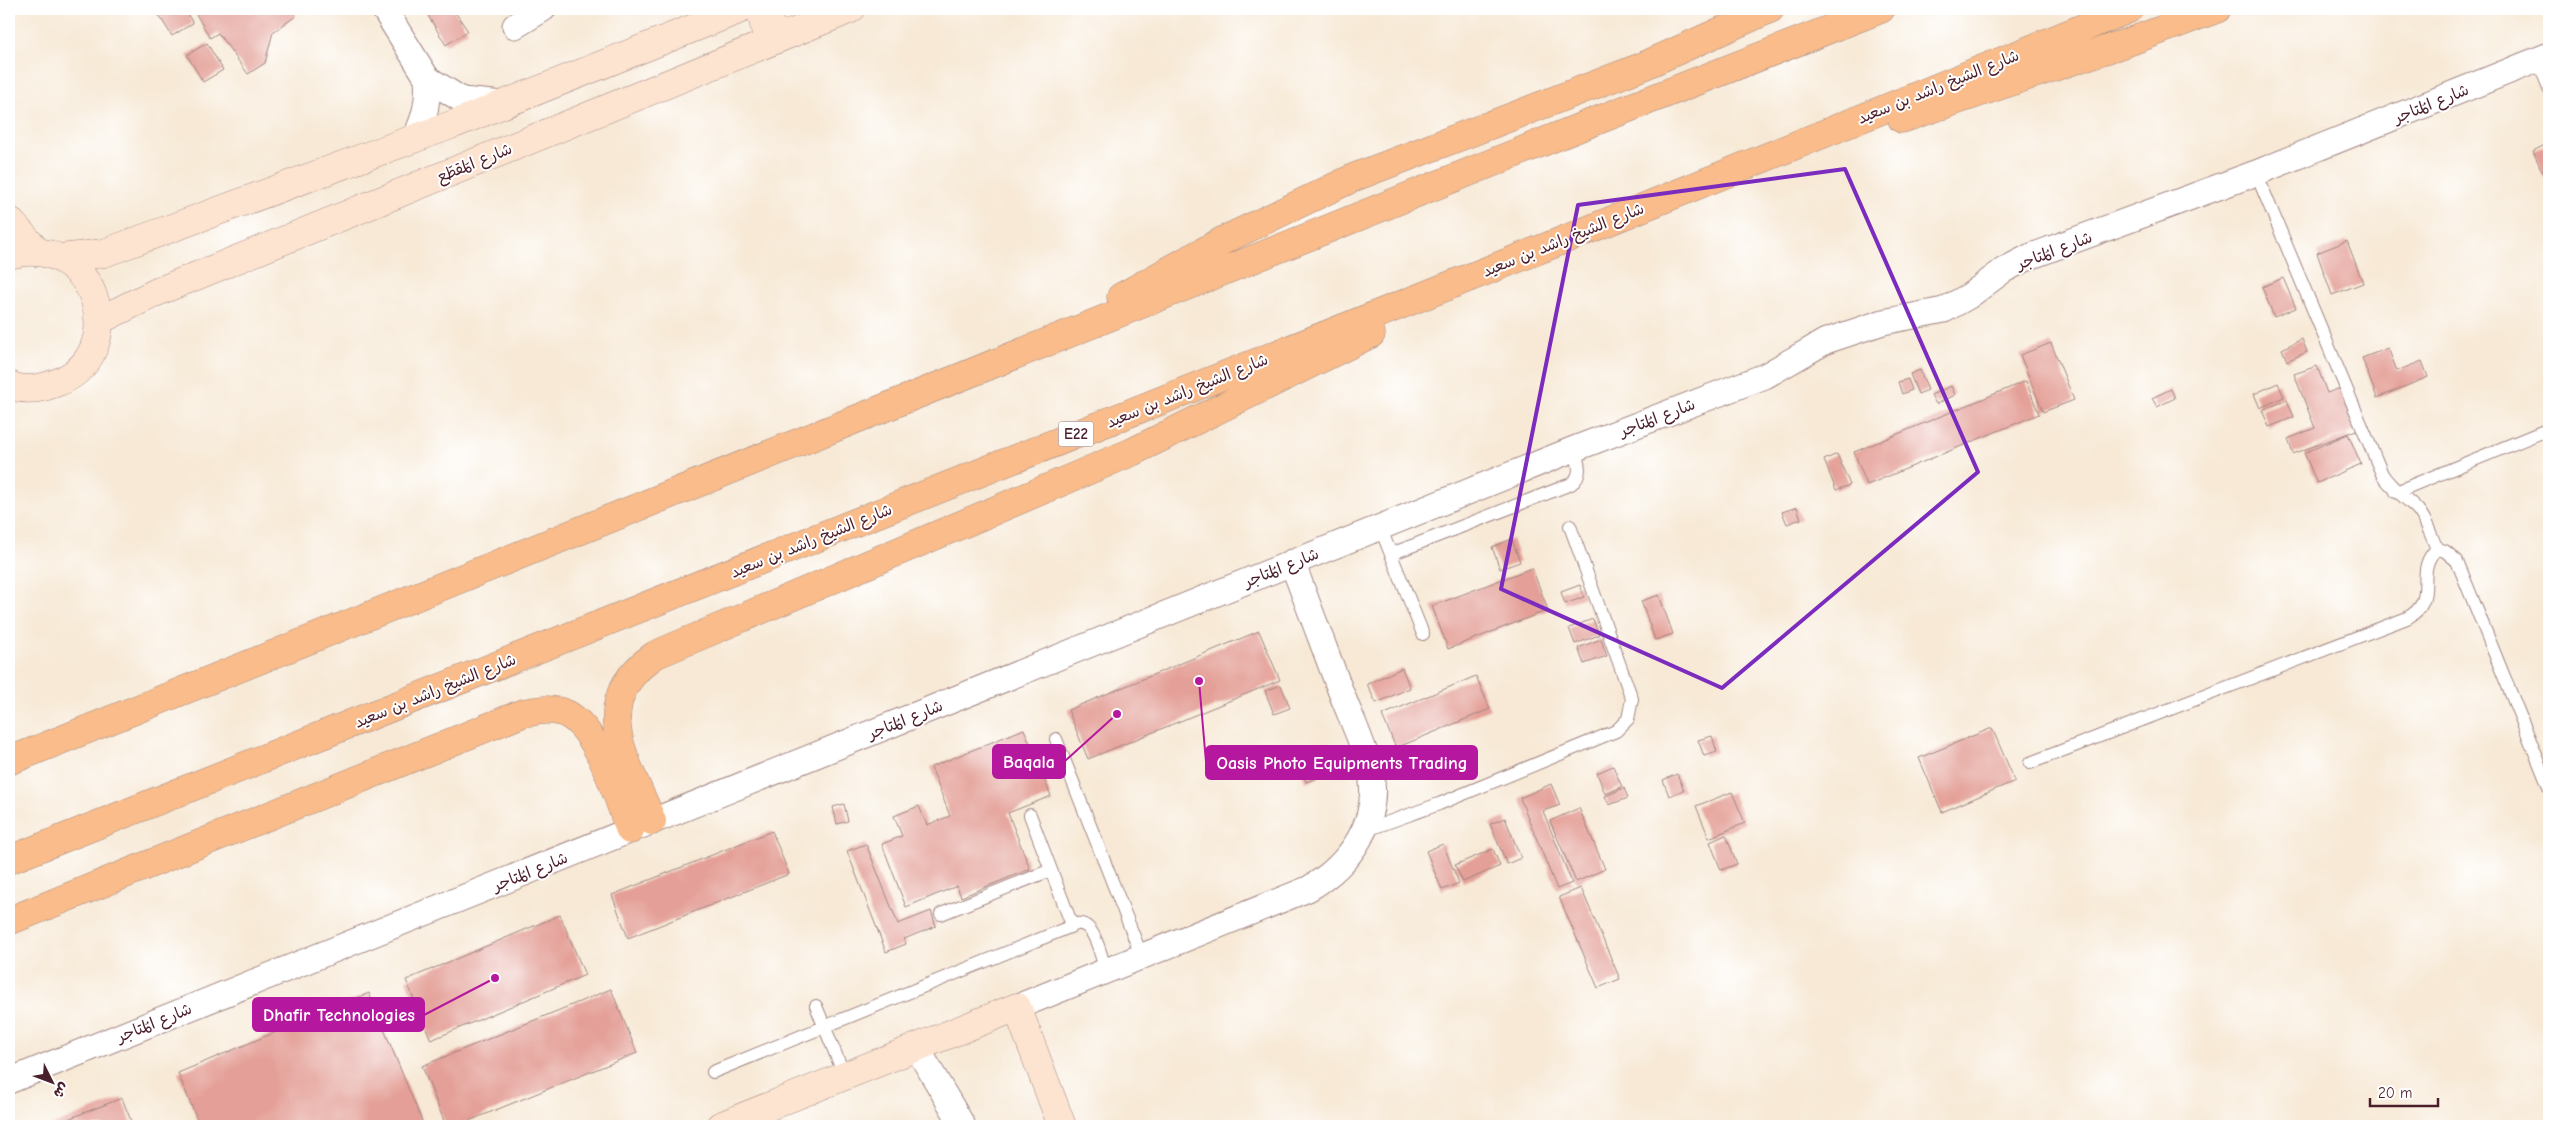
<svg xmlns="http://www.w3.org/2000/svg" width="2558" height="1135" font-family="'Comic Neue','Playpen Sans Arabic',sans-serif">
<style>
.building{fill:#e4a098}
.lines{fill:none;stroke-linecap:round;stroke-linejoin:round}
.lane-casing{stroke:#a08480;stroke-width:14}
.street-casing{stroke:#a08480;stroke-width:27}
.secondary-casing{stroke:#a08480;stroke-width:29}
.highway-casing{stroke:#a08480;stroke-width:29}
.lane{stroke:#fff;stroke-width:12}
.street{stroke:#fff;stroke-width:25}
.secondary{stroke:#fde4d0;stroke-width:28}
.highway{stroke:#f9bc8a;stroke-width:28}
.marked{fill:none;stroke:#7b2cbf;stroke-width:4;stroke-linejoin:round}
.labels{text-anchor:middle;stroke-width:4;stroke-linejoin:round;paint-order:stroke}
.shield{fill:#fff;stroke:#80626b;stroke-width:1}
.shield-label{font-size:15px;font-weight:bold;fill:#4a1f2b}
.street-label{font-size:16px;fill:#4a1f2b;stroke:#fff}
.leader{fill:none;stroke:#b5179e;stroke-width:2}
.callout-dot{fill:#b5179e;stroke:#fff;stroke-width:2}
.callout{fill:#b5179e;stroke:#b5179e;stroke-width:2}
.callout-label{font-size:18px;text-anchor:middle;font-weight:bold;fill:#fff}
</style>
<rect width="100%" height="100%" fill="#fff"/>
<filter id="ink" filterUnits="userSpaceOnUse"><feTurbulence type="fractalNoise" baseFrequency=".02" numOctaves="2"/><feDisplacementMap in="SourceGraphic" scale="10" xChannelSelector="R" yChannelSelector="G"/><feConvolveMatrix kernelMatrix="1 2 1 2 8 2 1 2 1" color-interpolation-filters="sRGB"/></filter>
<filter id="wash" filterUnits="userSpaceOnUse"><feTurbulence type="fractalNoise" baseFrequency=".0096" numOctaves="4" result="noise"/><feDisplacementMap in="SourceGraphic" scale="20" xChannelSelector="R" yChannelSelector="G"/><feGaussianBlur stdDeviation="1.12" result="paint"/><feColorMatrix in="noise" values="0 0 0 0 0 0 0 0 0 0 0 0 0 0 0 0 0 1.4 0 .05"/><feComposite in="paint" operator="in"/></filter>
<g filter="url(#wash)">
<rect width="100%" height="100%" fill="#f7e9d6"/>
<g id="blocks">
<!-- building -->
<path class="building" d="M155 9H184L193 23 172 36Z
M193 9H291L296 16 273 32 265 63 248 74 218 33 210 38Z
M424 9H453L468 31 446 45Z
M207 43 223 70 203 82 187 55Z
M2549 143V187L2533 151Z
M2347 241 2363 283 2332 295 2317 253Z
M2283 278 2296 308 2274 317 2262 287Z
M2302 339 2307 352 2287 361 2282 349Z
M2051 343 2074 400 2043 412 2020 355Z
M2388 348 2397 371 2422 361 2428 377 2377 398 2362 358Z
M2317 366 2327 393 2343 387 2359 429 2293 454 2288 439 2315 428 2294 374Z
M1920 370 1928 390 1918 394 1910 374Z
M1908 379 1912 390 1902 394 1898 382Z
M2026 381 2039 414 1867 485 1854 452Z
M2278 383 2284 397 2260 408 2254 394Z
M1951 386 1955 395 1936 404 1931 395Z
M2171 389 2175 398 2157 407 2152 398Z
M2287 400 2294 417 2269 427 2262 410Z
M2348 434 2361 464 2317 483 2304 453Z
M1837 454 1850 485 1836 490 1824 460Z
M1797 507 1801 519 1787 524 1782 512Z
M1512 539 1520 562 1500 569 1492 547Z
M1532 568 1548 610 1448 649 1432 606Z
M1580 585 1584 597 1565 604 1561 592Z
M1659 595 1673 634 1655 640 1641 601Z
M1593 619 1599 635 1575 644 1569 628Z
M1259 631 1280 680 1088 759 1068 710Z
M1601 639 1607 656 1584 664 1578 648Z
M1402 668 1410 688 1376 703 1367 684Z
M1476 676 1490 709 1396 748 1382 715Z
M1281 685 1290 708 1274 714 1265 691Z
M1992 728 2015 781 1942 812 1919 758Z
M1024 729 1051 796 1008 813 1030 869 961 897 957 886 906 907 882 844 902 836 894 816 919 806 927 825 950 816 931 767Z
M1712 736 1717 752 1704 756 1698 740Z
M1309 750 1318 778 1306 782 1297 754Z
M1613 766 1622 787 1605 794 1597 773Z
M1677 774 1684 790 1669 796 1663 780Z
M1551 784 1560 805 1543 811 1572 883 1557 889 1520 798Z
M1624 788 1628 798 1609 805 1605 796Z
M1732 792 1745 823 1709 838 1696 806Z
M844 804 848 821 837 824 833 807Z
M1579 808 1605 869 1576 882 1550 821Z
M1505 818 1521 858 1507 864 1490 824Z
M772 831 789 874 628 938 612 895Z
M1726 835 1737 864 1721 870 1710 842Z
M866 844 898 924 931 911 936 926 904 939 906 944 886 952 847 851Z
M1443 844 1459 883 1442 890 1426 851Z
M1493 849 1500 866 1463 882 1455 865Z
M1581 888 1620 979 1598 988 1559 897Z
M560 915 585 975 431 1040 406 980Z
M611 989 637 1053 456 1126H446L422 1066Z
M369 993 424 1126H200L178 1073Z
M122 1098 133 1126H50Z"/>
</g>
</g>
<g filter="url(#ink)">
<use href="#blocks" fill-opacity="0" stroke="#a08480" stroke-width="1"/>
<g class="lines">
<!-- lane casing -->
<g class="lane-casing">
<path id="lane" d="M2538 60 2549 88
M2256 173 2382 474C2392 490 2406 497 2418 510 2427 521 2431 536 2437 549
M2396 492 2549 429
M1380 527 1423 634
M2437 549 2445 551 2457 561 2549 787
M1391 554 1571 484C1584 475 1578 462 1574 449
M1056 739 1142 957
M2030 763 2407 618C2441 599 2412 571 2437 549
M1030 815 1072 925
M1364 831 1439 804 1616 731 1628 719 1632 699 1570 526
M941 914 1051 870
M816 1006 845 1077
M713 1072 1077 924C1095 921 1101 958 1106 971"/>
</g>
<!-- street casing -->
<g class="street-casing">
<path id="street" d="M384 9 427 78 462 100 503 104
M515 26 543 9
M415 138C425 117 429 101 427 78
M1017 1007 1308 889C1350 865 1382 820 1370 769 1363 742 1349 714 1339 687 1324 646 1308 604 1292 562
M917 1048 963 1126
M9 1081 1574 449 1765 376 1826 341 1883 322 1944 310 1969 296 2004 270 2029 257 2256 173 2549 55"/>
</g>
<!-- secondary casing -->
<g class="secondary-casing">
<path id="secondary" d="M772 9 762 16 765 29 772 32 787 34
M9 220 38 252
M9 255C97 230 135 358 53 384 39 389 23 391 9 385
M61 258 104 253 454 124 741 9
M100 320 157 292 851 9
M720 1126 1017 1007 1062 1126"/>
</g>
<!-- highway casing -->
<g class="highway-casing">
<path id="highway" d="M1902 119 2134 40 2217 9
M1121 297 1224 240 1355 177 1641 67 1770 9
M9 761 1578 128 1881 9
M652 821C627 760 585 703 655 655L1132 452 1371 334
M9 860 1556 243 2129 9
M9 921 523 713C536 711 548 708 562 712 597 723 617 798 630 830"/>
</g>
<!-- lane -->
<use href="#lane" class="lane"/>
<!-- street -->
<use href="#street" class="street"/>
<!-- secondary -->
<use href="#secondary" class="secondary"/>
<!-- highway -->
<use href="#highway" class="highway"/>
</g>
</g>
<!-- marked area -->
<path class="marked" d="M1845 169 1978 472 1722 688 1501 589 1578 205Z"/>
<g class="labels">
<!-- shield labels -->
<rect class="shield" x="1058.5" y="421.5" width="35" height="25" rx="4"/>
<g class="shield-label">
<text x="1076" y="439">E22</text>
</g>
<!-- street labels -->
<g class="street-label">
<text transform="translate(1938 86) rotate(-22)" y="6">شارع الشيخ راشد بن سعيد</text>
<text transform="translate(2431 103) rotate(-22)" y="6">شارع المُتاجر</text>
<text transform="translate(474 162) rotate(-22)" y="6">شارع المَقطَع</text>
<text transform="translate(1563 239) rotate(-22)" y="6">شارع الشيخ راشد بن سعيد</text>
<text transform="translate(2054 250) rotate(-21)" y="6">شارع المُتاجر</text>
<text transform="translate(1187 390) rotate(-22)" y="6">شارع الشيخ راشد بن سعيد</text>
<text transform="translate(1657 417) rotate(-21)" y="6">شارع المُتاجر</text>
<text transform="translate(811 540) rotate(-22)" y="6">شارع الشيخ راشد بن سعيد</text>
<text transform="translate(1281 567) rotate(-22)" y="6">شارع المُتاجر</text>
<text transform="translate(435 690) rotate(-22)" y="6">شارع الشيخ راشد بن سعيد</text>
<text transform="translate(905 719) rotate(-22)" y="6">شارع المُتاجر</text>
<text transform="translate(530 871) rotate(-22)" y="6">شارع المُتاجر</text>
<text transform="translate(154 1022) rotate(-22)" y="6">شارع المُتاجر</text>
</g>
</g>
<!-- callouts -->
<path class="leader" d="M1117 714L1065 761M1199 681L1206 762M495 978L424 1015"/>
<g class="callout-dot">
<circle cx="1117" cy="714" r="5"/>
<circle cx="1199" cy="681" r="5"/>
<circle cx="495" cy="978" r="5"/>
</g>
<g class="callout">
<rect x="993" y="745" width="72" height="33" rx="5"/>
<rect x="1206" y="746" width="271" height="33" rx="5"/>
<rect x="253" y="998" width="171" height="33" rx="5"/>
</g>
<g class="callout-label">
<text x="1029" y="768">Baqala</text>
<text x="1342" y="769">Oasis Photo Equipments Trading</text>
<text x="339" y="1021">Dhafir Technologies</text>
</g>
<!-- margin -->
<rect width="2558" height="1135" fill="none" stroke="#fff" stroke-width="30"/>
<!-- north arrow -->
<g transform="translate(52 1082) rotate(132)" stroke="#ffffff" stroke-width="4" paint-order="stroke">
<path d="M0-4L9 19L0 12L-9 19Z" fill="#4a1f2b"/>
<text y="-8" font-size="14" font-weight="bold" text-anchor="middle" fill="#4a1f2b">ش</text>
</g>
<!-- scale -->
<path d="M2370 1098v8h68v-8" fill="none" stroke="#4a1f2b" stroke-width="2.5"/>
<text x="2378" y="1098" font-size="15" fill="#4a1f2b" stroke="#ffffff" stroke-width="4" paint-order="stroke">20 m</text>
</svg>
